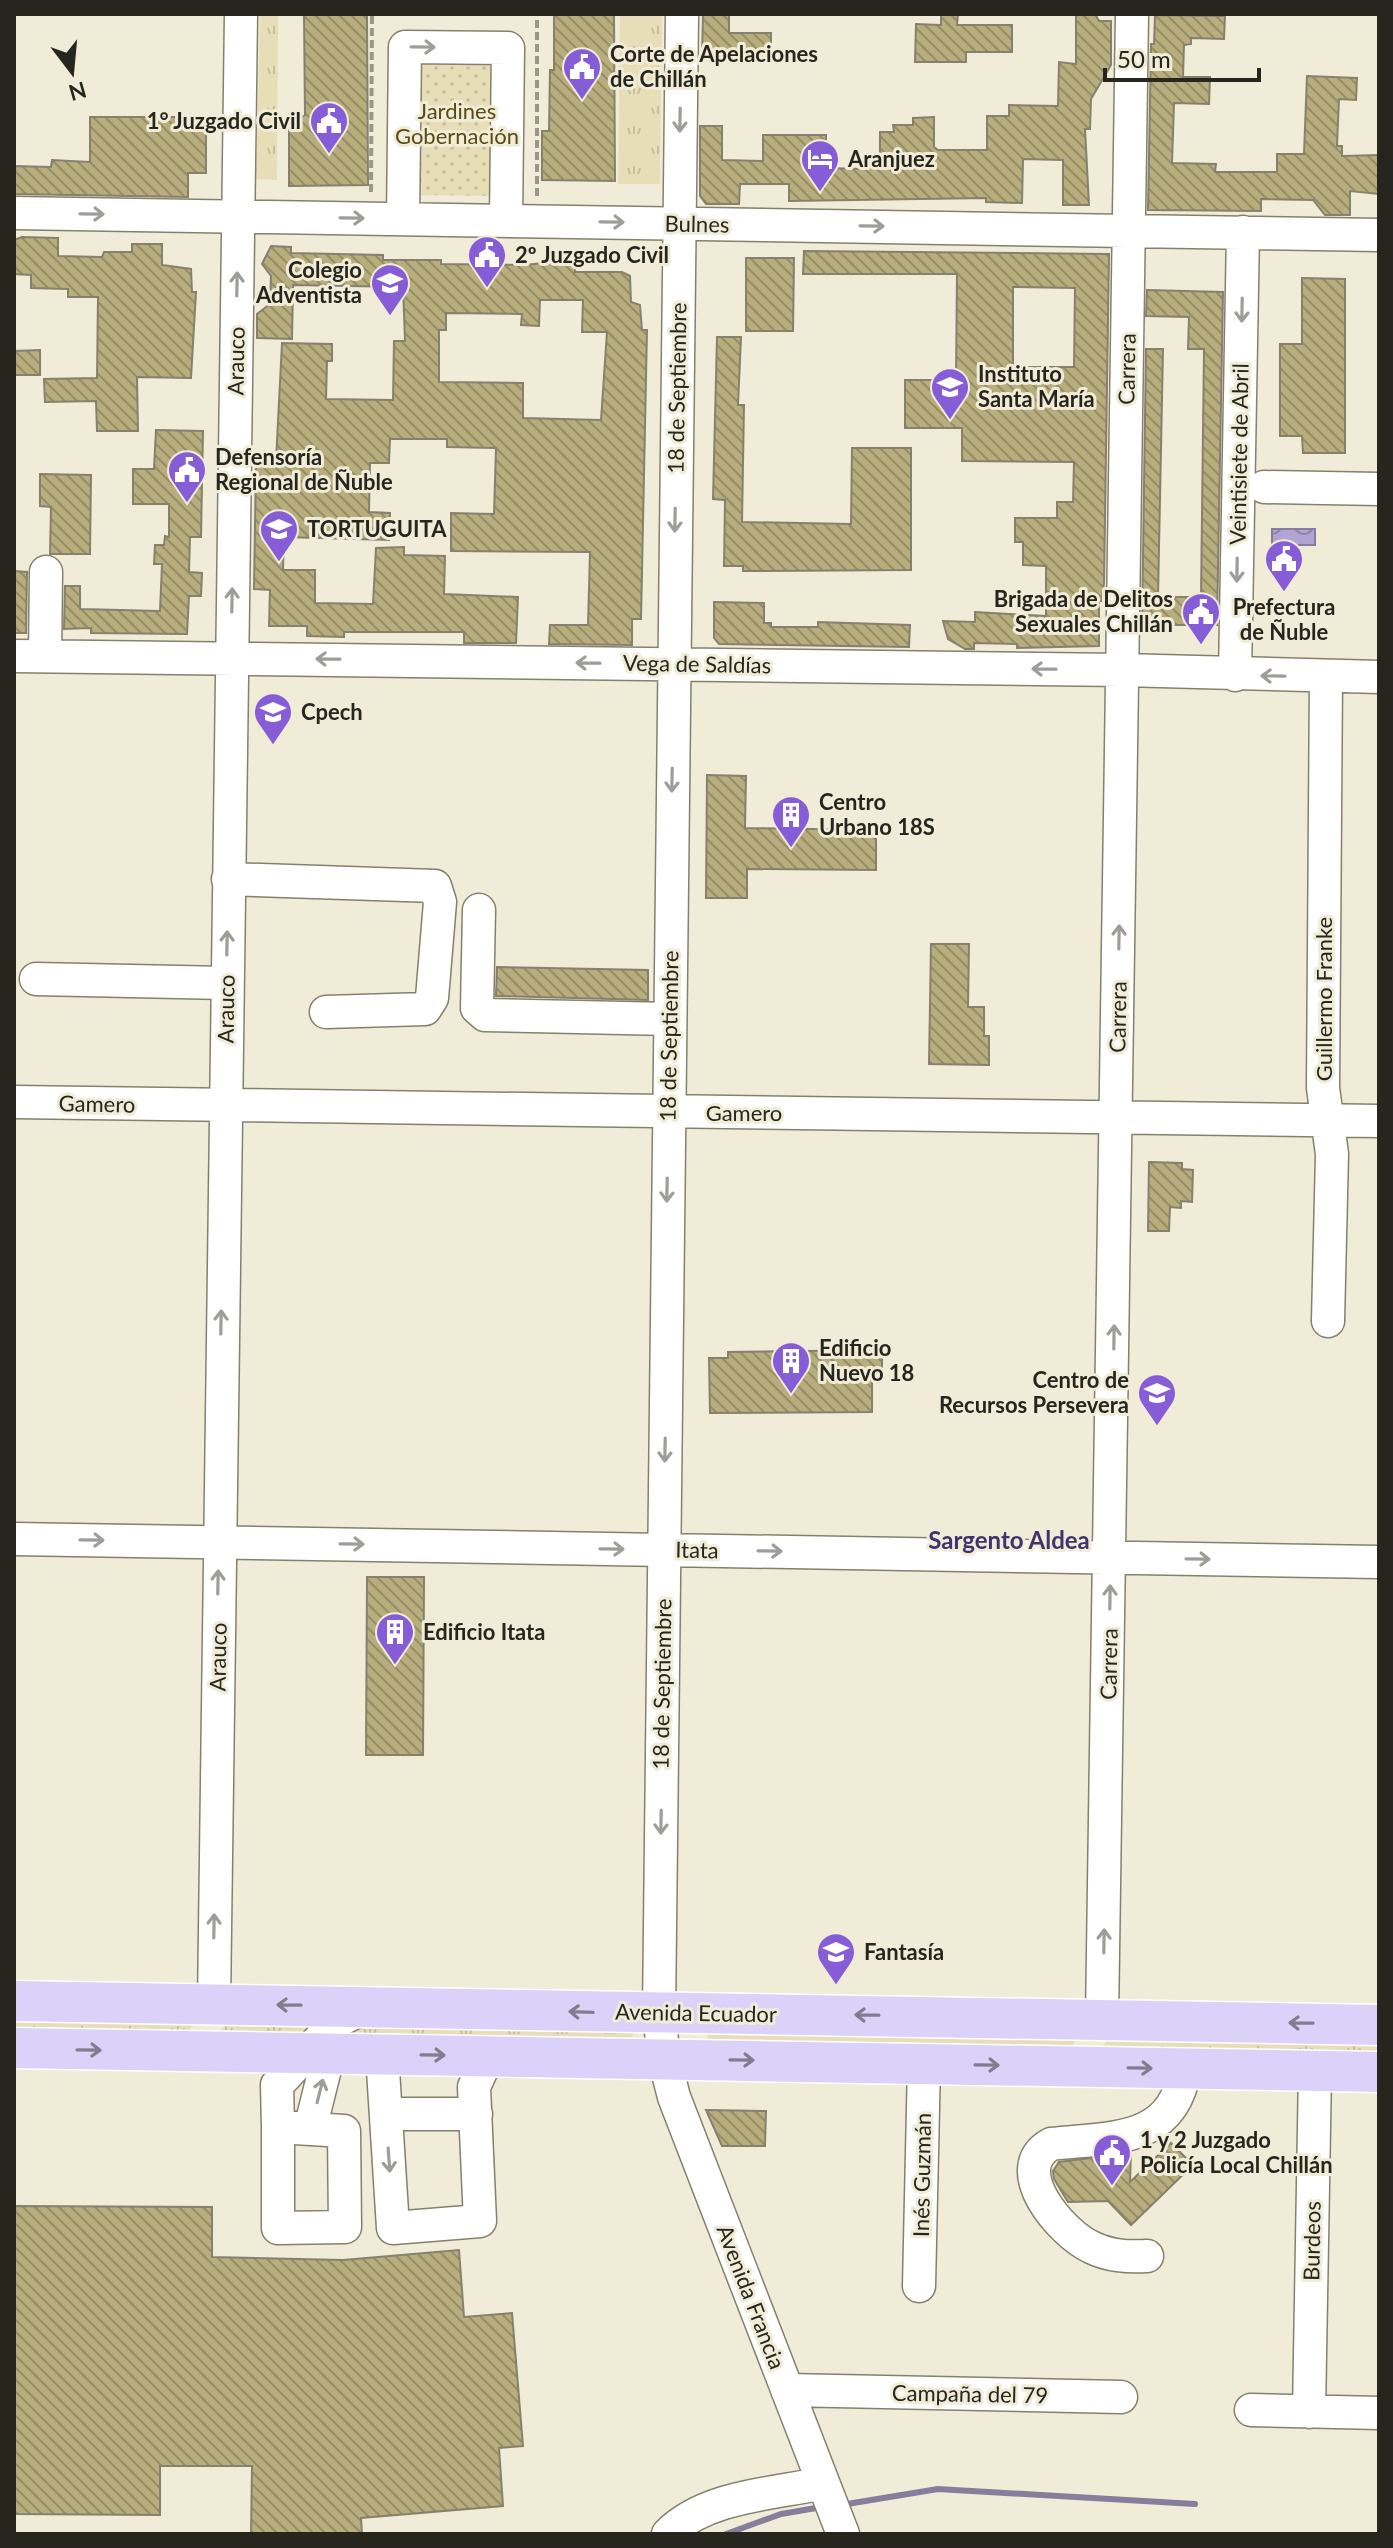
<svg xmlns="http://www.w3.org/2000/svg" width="1393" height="2548" font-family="Lato,sans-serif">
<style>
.grass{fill:url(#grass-tufts)}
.park{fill:url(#park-dots)}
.water{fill:url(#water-waves);stroke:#867e9c;stroke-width:2}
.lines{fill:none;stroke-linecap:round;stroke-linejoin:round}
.stream{stroke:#867e9c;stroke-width:6}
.building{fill:url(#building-back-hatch);stroke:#85816e;stroke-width:2;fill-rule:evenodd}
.minor-casing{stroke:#84806d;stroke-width:35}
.major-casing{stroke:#fff;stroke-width:43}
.path{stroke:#999787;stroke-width:4;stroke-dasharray:8 4;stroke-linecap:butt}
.minor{stroke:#fff;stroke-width:32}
.major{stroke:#dcd2f9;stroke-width:40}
.oneway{stroke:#9e9d9a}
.oneway2{stroke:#827c8c}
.labels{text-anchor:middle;stroke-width:6;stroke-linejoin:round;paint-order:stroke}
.poi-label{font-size:22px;font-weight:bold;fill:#27261e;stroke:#f0ecd7;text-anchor:start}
.park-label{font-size:22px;fill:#574c11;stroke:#f0ecd7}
.street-label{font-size:22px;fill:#27261e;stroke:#f0ecd7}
.neighbourhood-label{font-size:24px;font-weight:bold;fill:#44316d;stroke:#f0ecd7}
</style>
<defs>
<pattern id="grass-tufts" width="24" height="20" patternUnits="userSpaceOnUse" patternTransform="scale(2)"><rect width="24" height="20" fill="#e7deb7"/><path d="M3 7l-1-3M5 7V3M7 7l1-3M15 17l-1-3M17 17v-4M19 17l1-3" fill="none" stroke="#c6be9d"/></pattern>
<pattern id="park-dots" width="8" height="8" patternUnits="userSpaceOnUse" patternTransform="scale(2)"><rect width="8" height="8" fill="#e7deb7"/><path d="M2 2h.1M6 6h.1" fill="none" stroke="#c6be9d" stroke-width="1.8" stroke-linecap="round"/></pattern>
<pattern id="water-waves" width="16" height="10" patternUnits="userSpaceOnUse" patternTransform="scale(2)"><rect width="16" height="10" fill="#afa4d2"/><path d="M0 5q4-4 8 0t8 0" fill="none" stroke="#8e85aa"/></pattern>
<pattern id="building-back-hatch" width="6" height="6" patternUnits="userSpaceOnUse" patternTransform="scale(2)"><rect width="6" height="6" fill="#b8ae7d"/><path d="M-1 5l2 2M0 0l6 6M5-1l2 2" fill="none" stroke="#968d66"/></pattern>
</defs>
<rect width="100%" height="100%" fill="#f0ecd7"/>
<!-- grass -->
<path class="grass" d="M260 14H278L277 180 256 179Z
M620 14H662L660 184H618Z
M14 2012 200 2014 188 2032 14 2042Z
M231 2018 635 2025 630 2047 209 2045Z
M1080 2032 1070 2050 705 2051 708 2034Z
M1113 2032 1379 2038V2065L1094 2058Z"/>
<!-- park -->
<path class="park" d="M414 51 503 52 501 196 412 195Z"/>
<!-- water -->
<path class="water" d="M1272 529H1315V545H1272Z"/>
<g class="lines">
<!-- stream -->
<path class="stream" d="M841 2505 938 2489 1195 2504
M726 2534 781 2514 822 2507"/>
</g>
<!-- building -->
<path class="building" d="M304 14H367L368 185 289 186V124L305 115Z
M554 14H614L615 181 542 180V131H549L550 70H554Z
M703 14H729V33H771V59L702 57Z
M941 14H958L957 25H1012V52H966V62H915L916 24 941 25Z
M1076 14H1095L1099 21H1111V65L1091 99 1090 129H1085L1089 205H1063V160L1023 159 1022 203 986 202V198L789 201V184H740L739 204H706L700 196V126H722V160L763 161V135H826V168L865 169V161H880V132H894L893 125H913V118L934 117V147L938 150H987V116H1009V105L1058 106 1059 62 1076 64Z
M1155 15 1225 16 1224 39 1191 38V44L1184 45 1183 77H1210L1209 104 1174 103 1172 163 1216 164 1215 172H1277V154H1304L1307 76 1357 78 1356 100 1339 99 1337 146H1342V156L1379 155V194L1350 191V215H1325L1313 200 1261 199V211L1148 210 1151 44H1154Z
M90 117H206V173H188V197L14 194V166L51 167 52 160 90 162Z
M22 237 58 238V256L102 257 104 252H132V244H162V265L191 269 192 292H196L191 378 137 377 138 431H97L96 401 45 402 44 379 97 378 98 297H68V289L31 288V275L14 274V240Z
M271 246 291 247V253L383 255V260H441V264L523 265 556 262V257L575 258V272H622L630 276 631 302 640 305 642 330H647L641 619H632V645L549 644 550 625H588L590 552 451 551V513L494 514 496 448 447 447V439H390L389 463H370L369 512 390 513 389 540 284 537 283 570H315V603L373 604 376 548 404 547V555L445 556 444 594 518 597 516 643H464V632H344V637L307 636V626H269L270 590 254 589 256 461H276L282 343 332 344V361H327L326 399 393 400 394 341H405L403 287 293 285 292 339 257 338V314L270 304 271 276 262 264ZM540 300H583L582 332H607L601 420 523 418V383L439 382V330H446V313L522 314 521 325 539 326Z
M804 251 1109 254 1104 583 1102 601H1099V646L1017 648V644L974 643V649H965L948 639 943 621 975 622V612L1046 616V566L1023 565V542H1015V518H1057V502H1073L1074 462 962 461V428H905V380H956L957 274H803ZM1013 287 1075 288 1074 367H1013Z
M746 258H794L793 331H746Z
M1302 278 1345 279V453H1303L1302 436H1280V344H1302Z
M1147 290 1223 292 1217 625H1142L1146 349H1163L1158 597H1201L1202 515 1204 349H1188L1189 317 1146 316Z
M717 337H741L738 405H744L742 522 851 524 852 448H911V570L743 571V566H724L725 500 713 499Z
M40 350V375H14V351Z
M156 430 203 431 201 537H190L189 572 202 573 201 596H189L187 634 91 633V628L64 629 65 586H80V609L160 611 162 564H154L155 545H164L165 536 169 537V504H133V469H154Z
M40 474 91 475 90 554H50L51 507 40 506Z
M14 571 27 572 26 633H14Z
M714 602 764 603V623H771V627H818V622L910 625 909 647 719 644 714 638Z
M707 775 746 776 745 828 876 830V870L747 869V898H706Z
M931 944H969L968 1007H984V1036H989V1065L929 1064Z
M497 967 648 970V1000L496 996Z
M1149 1162 1182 1163V1169L1193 1170 1192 1202 1181 1201V1208L1170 1207 1169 1231H1148Z
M882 1350V1378H872V1412L710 1413 709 1358H728V1352Z
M367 1577H424L423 1755H366Z
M706 2110 766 2111 765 2146H722Z
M1171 2143 1193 2165 1131 2225 1108 2201 1068 2202 1054 2179 1053 2171 1059 2162 1131 2153 1130 2182Z
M14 2206 212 2207V2257L343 2260 459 2250 464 2317 512 2313 523 2446 499 2448 503 2506 361 2518 362 2534H251L252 2466H160V2515L14 2514Z"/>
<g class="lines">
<!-- minor casing -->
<g class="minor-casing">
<path id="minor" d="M682 14 659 2014 664 2058 674 2097 843 2534
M14 213 1379 235
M403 219 405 47 508 48 506 220
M1264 487 1379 489
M14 656 1122 670 1379 677
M45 656 46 572
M1235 675 1243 232
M1326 676 1323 1088 1332 1154 1328 1321
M228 879 435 886 440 902 432 998 425 1009 326 1012
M479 910 477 1008 485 1015 669 1019
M36 979 226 983
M14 1102 1379 1121
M14 1539 1379 1562
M214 2004 241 14
M1102 2019 1132 14
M382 2054 393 2228 480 2221 474 2087 488 2056
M386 2114H476
M278 2127 344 2131 345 2227 278 2228Z
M278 2127 277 2085 336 2022 367 2006
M310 2129 329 2053
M1147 2256C1127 2257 1109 2256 1091 2247 1061 2233 1006 2169 1051 2144 1112 2137 1173 2144 1185 2069
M919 2286 924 2064
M787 2390 1121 2397
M1251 2410 1379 2413
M1309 2412 1315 2071
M668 2534C706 2496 772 2494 823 2483"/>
</g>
<!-- major casing -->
<g class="major-casing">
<path id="major" d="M14 2001 1379 2025
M14 2048 1379 2072"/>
</g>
<!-- path -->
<path class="path" d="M371 192 372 14
M537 196V14"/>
<!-- minor -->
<use href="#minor" class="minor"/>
<!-- major -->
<use href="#major" class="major"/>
</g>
<!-- one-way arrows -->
<defs><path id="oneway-shaft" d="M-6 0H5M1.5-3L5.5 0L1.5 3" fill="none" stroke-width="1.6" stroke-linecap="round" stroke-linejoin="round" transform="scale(2)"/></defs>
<g class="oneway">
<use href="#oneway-shaft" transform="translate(423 47) rotate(1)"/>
<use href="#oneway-shaft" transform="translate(680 120) rotate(91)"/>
<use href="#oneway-shaft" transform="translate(92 214) rotate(1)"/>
<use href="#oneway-shaft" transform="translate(352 218) rotate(1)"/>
<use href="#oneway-shaft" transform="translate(612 222) rotate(1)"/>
<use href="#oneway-shaft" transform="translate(872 226) rotate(1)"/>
<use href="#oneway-shaft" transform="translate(237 284) rotate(-89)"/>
<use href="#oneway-shaft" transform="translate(1242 310) rotate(91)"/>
<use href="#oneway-shaft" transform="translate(675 520) rotate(91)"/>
<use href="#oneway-shaft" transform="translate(1237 570) rotate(91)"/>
<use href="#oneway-shaft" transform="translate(232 600) rotate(-89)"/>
<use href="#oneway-shaft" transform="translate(328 659) rotate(-179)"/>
<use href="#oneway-shaft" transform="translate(588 663) rotate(-179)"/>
<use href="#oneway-shaft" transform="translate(1044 669) rotate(-179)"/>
<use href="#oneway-shaft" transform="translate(1273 676) rotate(-179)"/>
<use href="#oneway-shaft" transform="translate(672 780) rotate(91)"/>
<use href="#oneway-shaft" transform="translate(1119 937) rotate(-89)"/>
<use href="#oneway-shaft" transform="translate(227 943) rotate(-89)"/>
<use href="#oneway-shaft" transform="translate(667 1190) rotate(91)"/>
<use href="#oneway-shaft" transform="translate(221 1322) rotate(-89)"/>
<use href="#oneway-shaft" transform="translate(1114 1337) rotate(-89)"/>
<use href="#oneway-shaft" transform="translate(665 1450) rotate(91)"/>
<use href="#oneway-shaft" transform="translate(92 1540) rotate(1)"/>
<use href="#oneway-shaft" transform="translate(352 1544) rotate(1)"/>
<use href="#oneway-shaft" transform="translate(612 1549) rotate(1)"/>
<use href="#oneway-shaft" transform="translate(770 1551) rotate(1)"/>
<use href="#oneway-shaft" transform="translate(1198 1559) rotate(1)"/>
<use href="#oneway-shaft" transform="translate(218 1582) rotate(-89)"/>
<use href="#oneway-shaft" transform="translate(1110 1597) rotate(-89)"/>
<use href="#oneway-shaft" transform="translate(661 1822) rotate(91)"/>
<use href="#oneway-shaft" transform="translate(214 1926) rotate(-89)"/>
<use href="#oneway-shaft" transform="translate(1104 1941) rotate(-89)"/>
<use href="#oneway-shaft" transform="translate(320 2091) rotate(-76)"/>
<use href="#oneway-shaft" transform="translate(389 2160) rotate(86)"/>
</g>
<g class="oneway2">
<use href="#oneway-shaft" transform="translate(289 2005) rotate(-179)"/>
<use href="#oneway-shaft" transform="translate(581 2012) rotate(-178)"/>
<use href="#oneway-shaft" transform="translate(867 2015) rotate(-179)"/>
<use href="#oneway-shaft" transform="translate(1301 2023) rotate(-179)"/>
<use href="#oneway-shaft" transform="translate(89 2050) rotate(1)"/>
<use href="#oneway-shaft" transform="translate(433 2055) rotate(1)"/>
<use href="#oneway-shaft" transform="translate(742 2060) rotate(1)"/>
<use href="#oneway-shaft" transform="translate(987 2065) rotate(1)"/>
<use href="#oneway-shaft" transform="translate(1140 2068) rotate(1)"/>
</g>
<!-- icons -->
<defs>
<g id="civic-pin" transform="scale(2)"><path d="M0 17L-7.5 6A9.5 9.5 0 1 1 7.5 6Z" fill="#875dd7" stroke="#f0ecd7"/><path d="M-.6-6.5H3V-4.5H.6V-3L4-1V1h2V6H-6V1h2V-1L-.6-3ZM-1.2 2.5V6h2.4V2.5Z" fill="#fff"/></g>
<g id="hotel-pin" transform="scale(2)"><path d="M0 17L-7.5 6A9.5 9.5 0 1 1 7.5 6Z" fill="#875dd7" stroke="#f0ecd7"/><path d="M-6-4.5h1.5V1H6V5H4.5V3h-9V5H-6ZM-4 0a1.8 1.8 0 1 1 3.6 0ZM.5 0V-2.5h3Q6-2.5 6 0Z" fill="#fff"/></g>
<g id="school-pin" transform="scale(2)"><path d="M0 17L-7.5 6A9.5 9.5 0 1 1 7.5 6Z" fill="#875dd7" stroke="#f0ecd7"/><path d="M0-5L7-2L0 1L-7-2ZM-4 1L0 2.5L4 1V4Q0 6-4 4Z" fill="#fff"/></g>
<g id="university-pin" transform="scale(2)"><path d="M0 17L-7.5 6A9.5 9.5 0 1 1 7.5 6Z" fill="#875dd7" stroke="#f0ecd7"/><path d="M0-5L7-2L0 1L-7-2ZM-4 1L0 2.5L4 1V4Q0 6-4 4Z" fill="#fff"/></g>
<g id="building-pin" transform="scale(2)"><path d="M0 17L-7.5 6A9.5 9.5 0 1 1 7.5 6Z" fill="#875dd7" stroke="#f0ecd7"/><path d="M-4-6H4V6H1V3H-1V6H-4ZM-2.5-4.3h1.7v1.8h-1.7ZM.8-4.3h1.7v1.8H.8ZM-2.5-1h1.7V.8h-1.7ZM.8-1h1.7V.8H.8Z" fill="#fff"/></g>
</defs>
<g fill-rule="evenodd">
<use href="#civic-pin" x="582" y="67"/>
<use href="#civic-pin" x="329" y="121"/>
<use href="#hotel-pin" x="820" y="159"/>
<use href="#civic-pin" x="487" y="255"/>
<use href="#school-pin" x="390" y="283"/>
<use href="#school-pin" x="950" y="387"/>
<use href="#civic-pin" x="187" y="470"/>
<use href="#school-pin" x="279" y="529"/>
<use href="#civic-pin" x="1284" y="559"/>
<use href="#civic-pin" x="1201" y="612"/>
<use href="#university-pin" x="273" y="712"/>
<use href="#building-pin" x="791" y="815"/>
<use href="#building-pin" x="791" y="1361"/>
<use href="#university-pin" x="1157" y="1393"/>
<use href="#building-pin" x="395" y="1632"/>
<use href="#school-pin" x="836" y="1952"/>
<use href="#civic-pin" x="1112" y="2153"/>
</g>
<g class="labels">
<!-- poi labels -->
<g class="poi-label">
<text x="610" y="62">Corte de Apelaciones<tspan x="610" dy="25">de Chillán</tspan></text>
<text x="301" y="129" text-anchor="end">1° Juzgado Civil</text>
<text x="848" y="167">Aranjuez</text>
<text x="515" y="263">2º Juzgado Civil</text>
<text x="362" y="278" text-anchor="end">Colegio<tspan x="362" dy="25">Adventista</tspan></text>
<text x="978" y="382">Instituto<tspan x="978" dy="25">Santa María</tspan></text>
<text x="215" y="465">Defensoría<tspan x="215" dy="25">Regional de Ñuble</tspan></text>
<text x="307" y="537">TORTUGUITA</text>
<text x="1173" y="607" text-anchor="end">Brigada de Delitos<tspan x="1173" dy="25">Sexuales Chillán</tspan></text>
<text x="1284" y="615" text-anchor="middle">Prefectura<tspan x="1284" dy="25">de Ñuble</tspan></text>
<text x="301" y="720">Cpech</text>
<text x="819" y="810">Centro<tspan x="819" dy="25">Urbano 18S</tspan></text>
<text x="819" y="1356">Edificio<tspan x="819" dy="25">Nuevo 18</tspan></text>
<text x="1129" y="1388" text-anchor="end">Centro de<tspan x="1129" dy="25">Recursos Persevera</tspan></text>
<text x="423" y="1640">Edificio Itata</text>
<text x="864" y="1960">Fantasía</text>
<text x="1140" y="2148">1 y 2 Juzgado<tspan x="1140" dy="25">Policía Local Chillán</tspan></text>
</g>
<!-- park labels -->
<g class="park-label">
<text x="457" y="119">Jardines<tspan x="457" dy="25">Gobernación</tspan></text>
</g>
<!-- street labels -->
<g class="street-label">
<text transform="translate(697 224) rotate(1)" y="8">Bulnes</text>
<text transform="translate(236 361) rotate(-89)" y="8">Arauco</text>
<text transform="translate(1127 369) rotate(-89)" y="8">Carrera</text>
<text transform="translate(677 388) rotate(-89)" y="8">18 de Septiembre</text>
<text transform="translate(1239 454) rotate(-89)" y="8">Veintisiete de Abril</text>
<text transform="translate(697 664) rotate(1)" y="8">Vega de Saldías</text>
<text transform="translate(1324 999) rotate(-90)" y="8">Guillermo Franke</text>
<text transform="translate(226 1009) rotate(-89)" y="8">Arauco</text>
<text transform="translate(1118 1017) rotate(-89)" y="8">Carrera</text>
<text transform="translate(669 1036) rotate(-89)" y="8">18 de Septiembre</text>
<text transform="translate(97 1104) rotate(1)" y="8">Gamero</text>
<text x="744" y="1121">Gamero</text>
<text transform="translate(697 1550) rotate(1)" y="8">Itata</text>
<text transform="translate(218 1657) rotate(-89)" y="8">Arauco</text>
<text transform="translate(1109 1664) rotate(-89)" y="8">Carrera</text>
<text transform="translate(662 1684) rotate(-89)" y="8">18 de Septiembre</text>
<text transform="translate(696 2013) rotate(1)" y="8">Avenida Ecuador</text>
<text transform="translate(922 2175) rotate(-89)" y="8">Inés Guzmán</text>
<text transform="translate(1312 2241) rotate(-89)" y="8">Burdeos</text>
<text transform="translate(751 2297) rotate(69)" y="8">Avenida Francia</text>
<text transform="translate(970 2394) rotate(1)" y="8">Campaña del 79</text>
</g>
<!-- neighbourhood labels -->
<g class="neighbourhood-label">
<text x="1009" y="1549">Sargento Aldea</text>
</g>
</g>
<!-- border -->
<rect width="1393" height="2548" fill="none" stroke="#27261e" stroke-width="32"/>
<!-- north arrow -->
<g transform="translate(72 72) rotate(164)" stroke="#f0ecd7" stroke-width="6" paint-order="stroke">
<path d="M0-6L14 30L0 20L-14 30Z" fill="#27261e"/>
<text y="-12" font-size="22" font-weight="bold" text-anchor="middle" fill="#27261e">N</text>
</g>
<!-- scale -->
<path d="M1105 68v12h154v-12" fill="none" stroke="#27261e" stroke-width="4"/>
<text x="1117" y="68" font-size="24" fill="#27261e" stroke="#f0ecd7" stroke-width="6" paint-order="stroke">50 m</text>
</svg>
